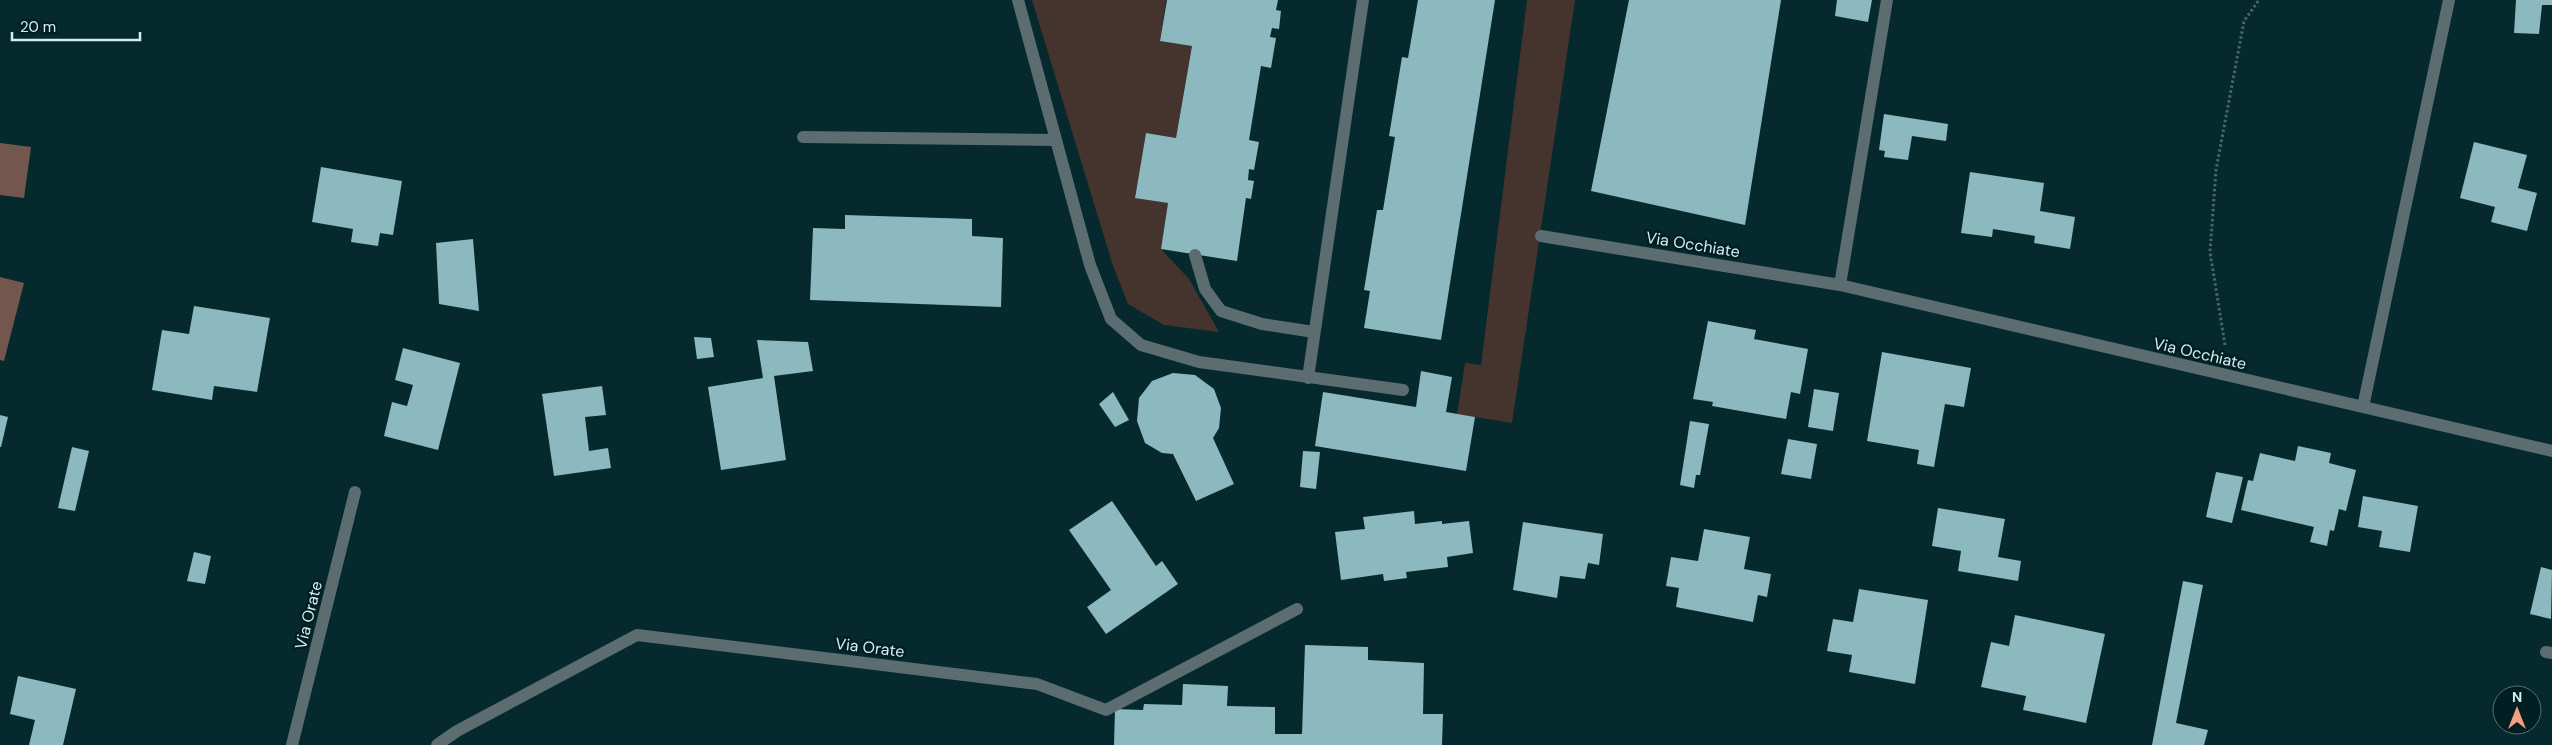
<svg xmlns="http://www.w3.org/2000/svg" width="2552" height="745" font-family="'DM Sans',sans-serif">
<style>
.green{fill:#45342e}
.water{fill:#73574e}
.building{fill:#8bb9bf}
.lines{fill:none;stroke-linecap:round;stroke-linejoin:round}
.path{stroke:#47676b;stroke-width:3;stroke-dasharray:2.5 2.5;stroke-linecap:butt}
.service{stroke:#5b6d70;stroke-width:12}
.minor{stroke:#5b6d70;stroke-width:12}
.labels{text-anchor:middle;stroke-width:5;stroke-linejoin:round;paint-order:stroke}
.street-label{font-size:16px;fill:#d7eef1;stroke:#001f23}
</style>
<rect width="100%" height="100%" fill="#05292d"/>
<!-- green -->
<path class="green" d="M1032 0H1166L1160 41 1192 46 1176 138 1146 133 1135 197 1168 203 1161 249 1189 279 1219 332 1164 325 1128 304 1113 266Z
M1527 0H1575L1512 423 1457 414 1465 363 1481 365Z"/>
<!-- water -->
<path class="water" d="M0 143 31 147 24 198 0 195Z
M0 277 24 283 4 361 0 360Z"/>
<!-- building -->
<path class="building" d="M1167 0H1278L1276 10 1281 11 1279 29 1272 28 1270 37 1276 38 1271 68 1261 66 1249 140 1259 142 1254 170 1249 169 1248 180 1254 181 1251 199 1246 198 1237 261 1161 249 1168 203 1135 198 1146 133 1176 138 1192 46 1160 41Z
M1418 0H1495L1441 340 1364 328 1370 291 1364 290 1377 210H1383L1395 137 1389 136 1402 57 1408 58Z
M1629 0H1781L1745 225 1591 191Z
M1837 0H1872L1868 22 1835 16Z
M2516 0H2552V5H2542L2539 34 2514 33Z
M1884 114 1948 124 1946 141 1912 136 1908 160 1884 157 1885 151 1879 150Z
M2474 142 2527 155 2518 188 2537 193 2527 231 2491 222 2495 207 2460 198Z
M321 167 402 181 393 235 380 233 378 246 351 242 353 229 312 222Z
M1970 172 2044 183 2040 211 2075 217 2070 249 2034 243 2035 236 1993 229 1992 237 1961 233Z
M845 215 972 219V236L1003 238 1001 307 810 300 813 228 845 229Z
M473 239 479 311 439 304 436 243Z
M194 306 270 318 257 392 214 386 212 400 152 390 162 330 189 334Z
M1708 321 1756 330 1754 339 1808 349 1800 394 1791 392 1786 419 1712 406 1713 402 1693 399Z
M694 337 711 338 714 357 697 359Z
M757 340 808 342 813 371 774 376 786 460 721 470 708 387 763 378Z
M403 348 460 363 438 450 384 436 392 402 407 406 413 385 395 380Z
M1882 352 1971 368 1964 407 1945 404 1934 467 1917 464 1919 450 1867 441Z
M1421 371 1452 377 1446 412 1475 417 1466 471 1315 446 1323 392 1416 407Z
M1173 373 1195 375 1214 389 1221 408 1219 428 1213 438 1234 484 1196 501 1173 454 1162 453 1145 443 1137 421 1139 398 1152 381Z
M602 386 606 415 585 417 589 451 608 448 611 468 554 476 542 394Z
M1814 389 1839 393 1833 431 1808 427Z
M1113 392 1129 420 1115 427 1099 404Z
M0 415 8 417 1 447H0Z
M1690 421 1709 424 1700 475H1696L1694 488 1680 485Z
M1788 439 1817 444 1811 479 1781 474Z
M2298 446 2331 453 2329 463 2356 470 2346 511 2339 509 2334 531 2330 530 2327 546 2310 542 2314 527 2241 510 2248 480 2253 481 2260 453 2295 461Z
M72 447 89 451 75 511 58 508Z
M1303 451 1320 452 1316 489 1300 487Z
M2216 472 2243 477 2232 523 2206 517Z
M2363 496 2418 506 2410 552 2379 547 2382 531 2358 527Z
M1112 501 1156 566 1162 561 1178 584 1106 634 1087 607 1111 590 1069 530Z
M1938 508 2005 519 1998 557 2021 561 2018 581 1958 571 1961 551 1932 546Z
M1414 511 1415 524 1442 521V524L1469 521 1473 553 1447 557 1448 567 1406 572 1407 578 1384 581 1383 574 1341 580 1335 532 1365 529 1363 517Z
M1523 522 1603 534 1599 565 1588 563 1585 579 1560 576 1557 598 1513 590Z
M1704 529 1750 537 1744 569 1771 574 1767 597 1758 595 1753 622 1676 607 1679 588 1666 586 1671 557 1698 561Z
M194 552 211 556 205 584 187 581Z
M2541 567 2552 570 2551 619 2530 614Z
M2183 581 2203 585 2176 723 2208 730 2204 745H2152Z
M1859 589 1928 600 1915 684 1849 672 1852 655 1827 651 1833 619 1853 622Z
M2015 615 2105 634 2086 723 2023 710 2026 696 1981 687 1991 642 2009 646Z
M1305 645 1368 647V660L1424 663 1423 714H1443L1442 745H1114L1115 709 1143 710 1144 704 1182 705 1183 684 1228 686 1227 706 1275 707V734H1302Z
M18 676 76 689 63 745H29L35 720 10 714Z"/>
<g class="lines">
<!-- path -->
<path class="path" d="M2225 345 2210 252 2216 170 2244 21 2259 0"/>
<!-- service -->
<path class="service" d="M1195 255 1205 289 1221 311 1262 324 1314 332"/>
<!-- minor -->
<path class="minor" d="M1018 0 1090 265 1111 319 1141 345 1199 362 1403 390
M803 137 1055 140
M1541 236 1840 285 2552 451
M1840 285 1887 0
M1308 378 1363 0
M2363 407 2449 0
M2546 652 2552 653
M292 745 355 492
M437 745 457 731 637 635 1037 684 1106 710 1297 609"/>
</g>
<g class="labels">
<!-- street labels -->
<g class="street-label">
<text transform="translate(1693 244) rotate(9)" y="6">Via Occhiate</text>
<text transform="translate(2200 353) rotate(13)" y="6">Via Occhiate</text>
<text transform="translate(308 615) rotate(-76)" y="6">Via Orate</text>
<text transform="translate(870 647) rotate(7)" y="6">Via Orate</text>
</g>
</g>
<!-- north arrow -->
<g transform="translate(2517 710)"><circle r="24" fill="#001f23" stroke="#567275"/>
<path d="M0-4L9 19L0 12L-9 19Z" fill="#f39f83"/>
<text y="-8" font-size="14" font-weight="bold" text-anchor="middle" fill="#d7eef1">N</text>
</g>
<!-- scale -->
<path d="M12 32v8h128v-8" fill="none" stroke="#d7eef1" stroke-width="2.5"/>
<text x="20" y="32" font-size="15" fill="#d7eef1" stroke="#001f23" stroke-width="4" paint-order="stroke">20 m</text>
</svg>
